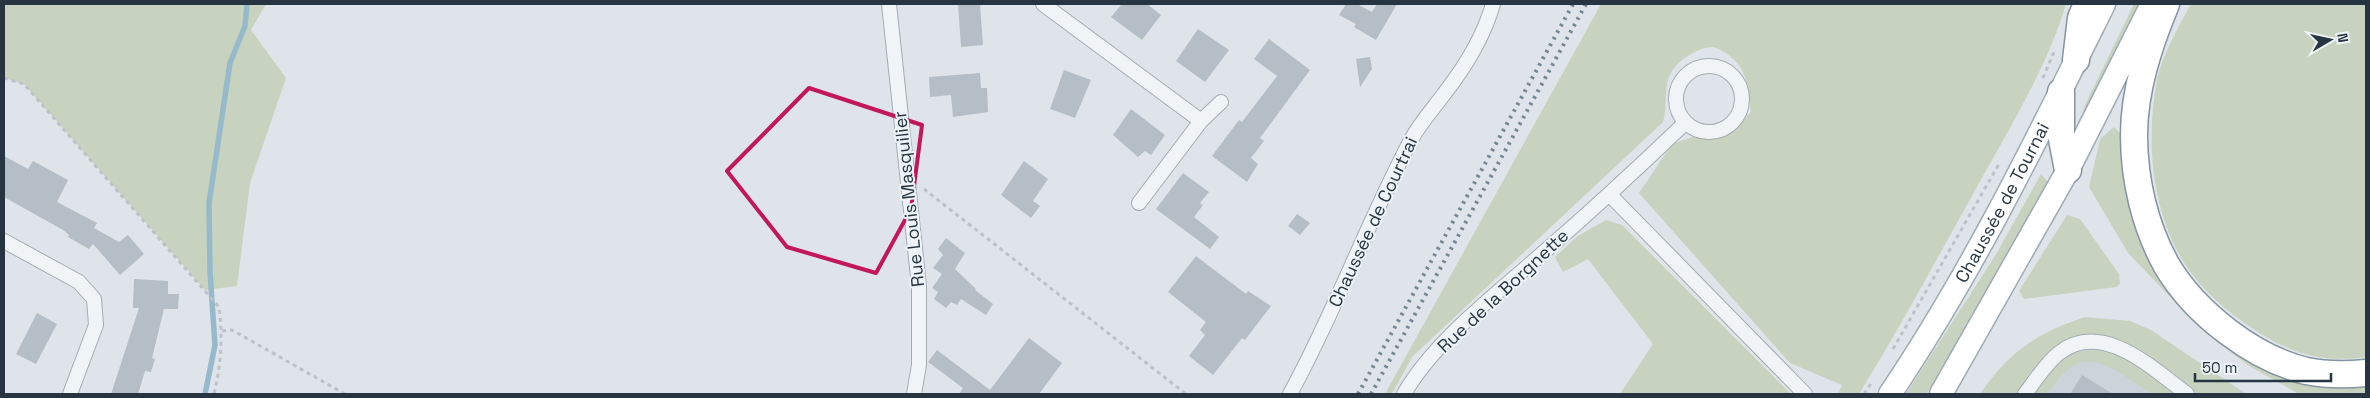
<svg xmlns="http://www.w3.org/2000/svg" width="2370" height="398" font-family="'Space Grotesk',sans-serif">
<style>
.built{fill:#ccd4db}
.green{fill:#c7d3be}
.lines{fill:none;stroke-linecap:round;stroke-linejoin:round}
.stream{stroke:#96bacc;stroke-width:5.5}
.building{fill:#b5bec6}
.minor-casing{stroke:#a3acb3;stroke-width:16}
.primary-casing{stroke:#9cabb5;stroke-width:25}
.motorway-casing{stroke:#8494a1;stroke-width:29}
.path{stroke:#bcc2c8;stroke-width:3;stroke-dasharray:4 4;stroke-linecap:butt}
.minor{stroke:#f1f4f7;stroke-width:14}
.primary{stroke:#fff;stroke-width:22}
.motorway{stroke:#fff;stroke-width:26}
.rail{stroke:#768794;stroke-width:4;stroke-dasharray:2.5 5;stroke-linecap:butt}
.marked{fill:none;stroke:#c2185b;stroke-width:4;stroke-linejoin:round}
.labels{text-anchor:middle;stroke-width:4;stroke-linejoin:round;paint-order:stroke}
.street-label{font-size:18px;fill:#263541;stroke:#edf3f6}
</style>
<rect width="100%" height="100%" fill="#dee4e9"/>
<!-- built -->
<path class="built" d="M2147 328 2247 394H2026L2067 343Z"/>
<!-- green -->
<path class="green" d="M4 4H266L251 30 286 78 250 183 237 286 205 290 24 84 4 78Z
M1601 4H2066C2047 68 2010 127 1978 185 1939 255 1901 326 1859 394H1838L1842 385 1790 363 1639 193 1672 144 1693 137 1711 138 1732 132 1751 112C1749 99 1748 82 1742 70 1738 61 1722 48 1712 47 1700 47 1682 58 1675 67 1661 83 1669 104 1663 122L1412 357 1392 394H1385Z
M2134 4H2146L2080 122 2085 105Z
M2191 4H2366V357C2319 364 2284 351 2246 324 2230 313 2213 299 2200 284 2153 231 2144 147 2157 80 2163 53 2178 28 2191 4Z
M2114 127 2126 139 2128 177 2216 336 2366 386V394H2299L2249 366 2200 328 2128 253 2089 187 2100 139Z
M2041 174 2048 182 2050 190 1981 312 1926 394H1906L1995 256Z
M2067 215 2080 219 2119 274 2120 284 2116 287 2024 299 2019 291Z
M1606 220 1622 225 1791 394H1620L1653 344 1588 259 1563 272 1555 257 1578 236Z
M2085 317 2130 321 2151 330 2245 394H2199L2143 353 2106 336H2092L2070 339 2052 354 2020 394H1980C2010 351 2035 334 2085 317Z
M2096 350 2117 352 2161 380 2171 394C2165 394 2157 396 2152 393 2126 381 2095 345 2066 371 2059 378 2053 387 2046 394H2031C2053 367 2058 352 2096 350Z"/>
<g class="lines">
<!-- stream -->
<path class="stream" d="M205 394 215 345 210 272 209 203 230 63 245 26 247 4"/>
</g>
<!-- building -->
<path class="building" d="M958 4H980L983 45 961 47Z
M1122 4H1147L1161 15 1142 40 1111 17Z
M1346 4H1357L1372 12 1377 4H1397L1376 40 1354 27 1356 24 1339 15Z
M1198 29 1229 50 1205 82 1176 61Z
M1269 39 1310 70 1260 138 1264 141 1251 158 1258 164 1247 182 1212 156 1239 120 1242 122 1277 76 1254 59Z
M1370 57 1372 69 1360 87 1356 59Z
M1064 70 1091 80 1075 118 1050 109Z
M980 73 981 88H987L988 112 953 117 951 95 930 97 929 77Z
M1131 109 1165 135 1151 155 1145 151 1138 157 1113 135Z
M4 156 28 169 33 161 68 180 57 202 97 223 94 228 119 242 128 235 144 254 120 275 93 244 89 249 68 237 69 235 63 230 4 197Z
M1024 161 1048 179 1033 201 1040 206 1031 218 1001 195Z
M1183 173 1209 192 1200 203 1203 205 1194 217 1219 237 1210 249 1156 209Z
M1297 214 1310 223 1300 235 1288 226Z
M946 238 965 253 955 269 976 289 975 290 993 304 986 315 961 299 957 305 951 302 946 308 934 299 938 292 932 288 942 274 933 268 943 255 938 249Z
M1196 256 1246 294 1248 291 1271 306 1245 340 1242 338 1213 375 1189 356 1205 335 1200 330 1206 322 1168 292Z
M134 279 168 281V294H179L178 309H164L152 358 155 359 151 372 145 371 138 394H111L139 308H133Z
M37 313 57 324 36 364 16 354Z
M1029 338 1062 363 1039 394H959L963 388 928 362 937 350 990 390Z
M2082 375 2113 394H2070Z"/>
<g class="lines">
<!-- minor casing -->
<g class="minor-casing">
<path id="minor" d="M889 4 919 286V365L914 394
M1043 4 1201 121
M1676 99a33 33 0 1 1 66 0a33 33 0 1 1-66 0Z
M1610 195 1805 394
M1139 203 1201 121 1221 102
M4 241 79 282 94 299 96 325 70 394
M1290 394C1335 312 1367 223 1411 140 1420 123 1433 109 1444 94 1465 67 1484 36 1493 4
M1404 394C1433 343 1492 298 1536 259 1587 215 1636 170 1685 123
M2025 394C2035 381 2046 363 2059 353 2102 319 2153 369 2187 394"/>
</g>
<!-- primary casing -->
<g class="primary-casing">
<g id="primary">
<path id="s1" d="M1890 394C1973 271 2038 137 2104 4"/>
<path d="M1941 394 2068 170 2152 4"/>
</g>
</g>
<!-- motorway casing -->
<g class="motorway-casing">
<path id="motorway" d="M2166 4C2149 45 2134 90 2134 135 2134 180 2145 227 2167 266 2195 313 2253 358 2306 371 2326 375 2346 375 2366 373
M2076 60 2081 18 2087 4
M2061 92V134L2068 170"/>
</g>
<!-- path -->
<path class="path" d="M4 78 24 84 219 307C223 336 221 366 214 394
M2043 78 2054 52
M924 189 1186 394
M222 331 232 330 345 394
M1893 349 2000 162
M1864 394 1872 382"/>
<!-- minor -->
<use href="#minor" class="minor"/>
<!-- primary -->
<use href="#primary" class="primary"/>
<!-- motorway -->
<use href="#motorway" class="motorway"/>
<!-- rail -->
<path class="rail" d="M1358 394 1573 4
M1371 394 1586 4"/>
</g>
<!-- marked area -->
<path class="marked" d="M809 88 922 125 911 209 876 273 787 247 727 171Z"/>
<g class="labels">
<!-- street labels -->
<g class="street-label">
<text transform="translate(909 199) rotate(-96)" y="6">Rue Louis Masquilier</text>
<text dy="6" stroke="none"><textPath href="#s1" startOffset="222">Chaussée de Tournai</textPath></text>
<text transform="translate(1373 222) rotate(-65)" y="6">Chaussée de Courtrai</text>
<text transform="translate(1503 291) rotate(-43)" y="6">Rue de la Borgnette</text>
</g>
</g>
<!-- border -->
<rect width="2370" height="398" fill="none" stroke="#263541" stroke-width="10"/>
<!-- north arrow -->
<g transform="translate(2330 40) rotate(81)" stroke="#edf3f6" stroke-width="4" paint-order="stroke">
<path d="M0-4L9 19L0 12L-9 19Z" fill="#263541"/>
<text y="-8" font-size="14" font-weight="bold" text-anchor="middle" fill="#263541">N</text>
</g>
<!-- scale -->
<path d="M2195 373v8h136v-8" fill="none" stroke="#263541" stroke-width="2.5"/>
<text x="2202" y="373" font-size="15" fill="#263541" stroke="#edf3f6" stroke-width="4" paint-order="stroke">50 m</text>
</svg>
